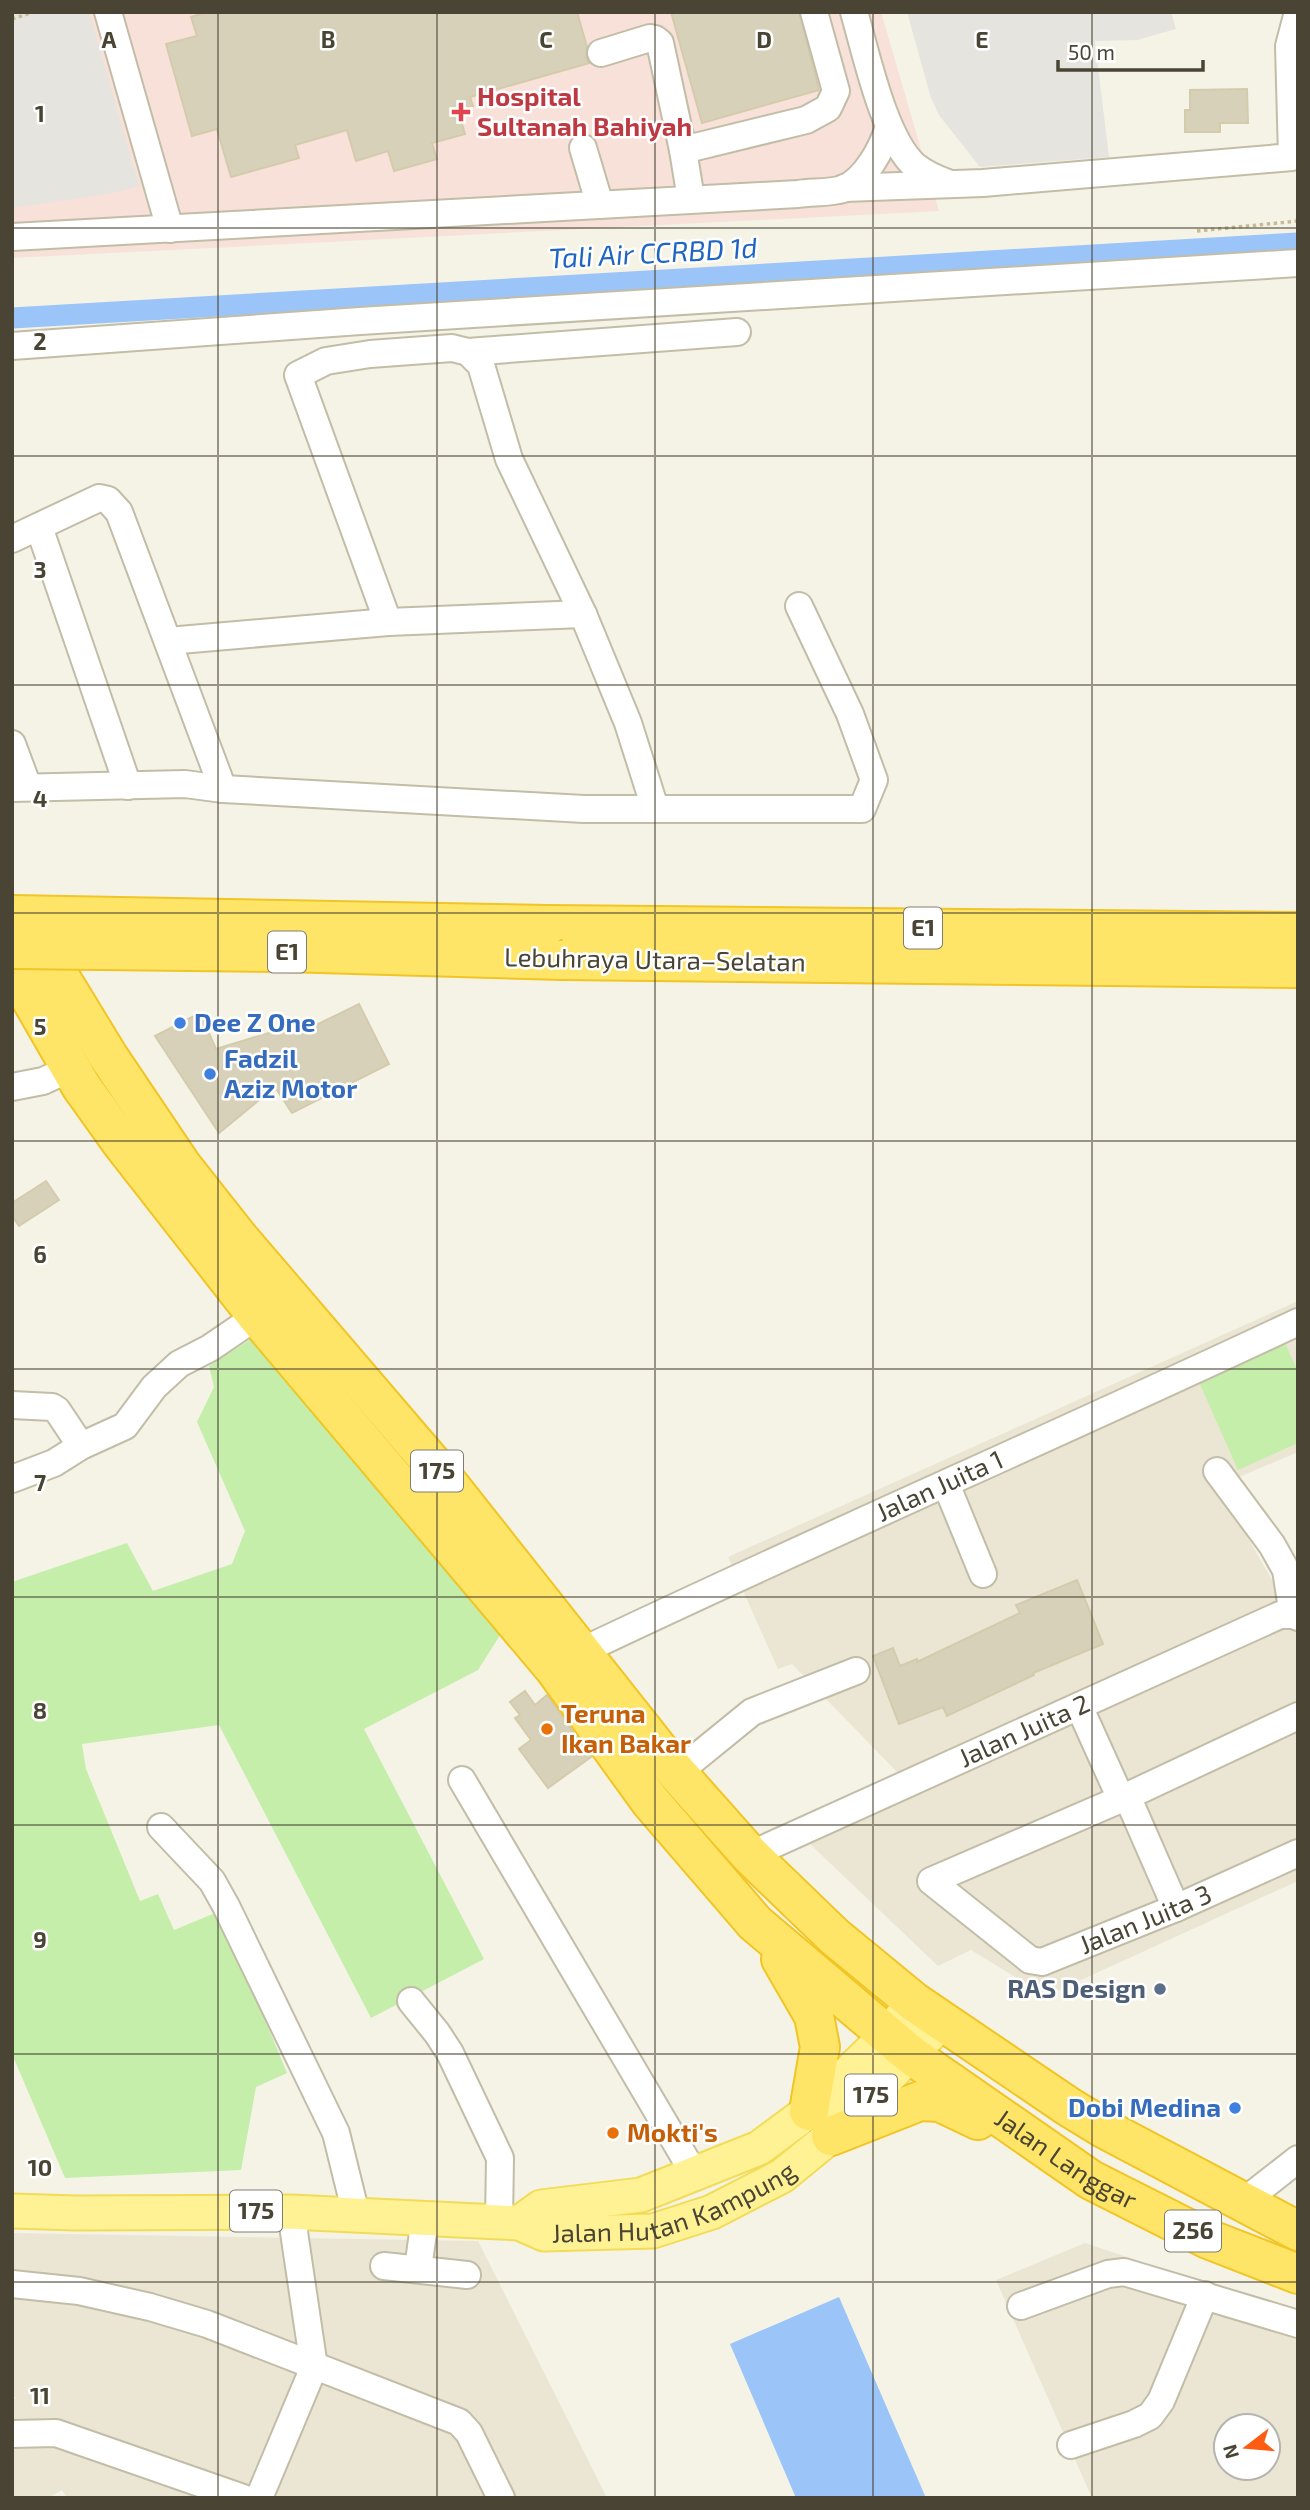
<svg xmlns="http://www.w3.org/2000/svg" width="1310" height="2510" font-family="'Exo 2',sans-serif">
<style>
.residential{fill:#eae6d3;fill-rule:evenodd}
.medical{fill:#f7e1d8}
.green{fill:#c4eeaa}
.parking{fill:#e5e4df}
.water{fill:#9bc4f9}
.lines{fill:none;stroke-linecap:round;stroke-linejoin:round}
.canal{stroke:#9bc4f9;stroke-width:21}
.building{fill:#d8d1ba;stroke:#d4cbac;stroke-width:2}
.minor-casing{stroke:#c2bda7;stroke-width:30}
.major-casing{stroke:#f2dc57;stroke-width:37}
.highway-casing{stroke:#f0c525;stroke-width:42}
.path{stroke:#c5bc97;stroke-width:3.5;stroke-dasharray:3.5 3.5;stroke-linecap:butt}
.minor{stroke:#fff;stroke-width:26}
.major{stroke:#fff295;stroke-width:33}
.highway{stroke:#ffe567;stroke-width:38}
.highway-bridge-casing{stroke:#f0c525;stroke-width:42;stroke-linecap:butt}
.highway-bridge{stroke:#ffe567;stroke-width:38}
.grid{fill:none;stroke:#494434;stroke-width:2;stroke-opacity:0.55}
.health-dot{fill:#e0444e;stroke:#fff;stroke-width:2.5}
.shop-dot{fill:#3f7fe0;stroke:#fff;stroke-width:2.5}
.food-dot{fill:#e8710a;stroke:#fff;stroke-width:2.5}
.service-dot{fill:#5c6f8a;stroke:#fff;stroke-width:2.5}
.labels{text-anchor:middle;stroke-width:5;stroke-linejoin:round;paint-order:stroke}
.shield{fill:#fff;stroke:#807c71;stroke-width:2}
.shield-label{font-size:24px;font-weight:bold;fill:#494434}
.health-label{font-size:26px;font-weight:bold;fill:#be3a42;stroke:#fff;text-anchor:start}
.street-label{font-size:26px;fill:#494434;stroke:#fff}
.shop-label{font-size:26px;font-weight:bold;fill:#366cbe;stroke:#fff;text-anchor:start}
.food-label{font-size:26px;font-weight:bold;fill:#c56008;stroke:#fff;text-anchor:start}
.service-label{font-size:26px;font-weight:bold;fill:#4e5e75;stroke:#fff;text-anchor:end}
.water-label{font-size:28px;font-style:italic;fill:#2064c2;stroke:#fff}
.grid-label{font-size:23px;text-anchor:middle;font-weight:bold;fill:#494434;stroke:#fff;stroke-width:5;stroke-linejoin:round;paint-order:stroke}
</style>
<rect width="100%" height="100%" fill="#f5f3e6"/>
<!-- residential -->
<path class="residential" d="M1298 1301V1452L1218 1486 1284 1601 1298 1595V1881L1046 1996 971 1950 938 1966 790 1825 900 1775 792 1664 778 1669 728 1557Z
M12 2233 478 2241 607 2498H67L62 2490 48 2498H12V2399H16L12 2393Z
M1085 2243 1298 2314V2498H1092L996 2280ZM1226 2426H1268V2468H1226Z"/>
<!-- medical -->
<path class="medical" d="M12 12H881L939 211 12 258Z"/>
<!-- green -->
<path class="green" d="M257 1335 502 1632 478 1670 364 1729 484 1959 371 2018 219 1725 82 1744 86 1769 140 1901 158 1894 174 1930 220 1911 287 2073 256 2087 241 2170 65 2178 12 2054V1582L127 1543 153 1591 232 1564 245 1531 197 1422 214 1387 209 1366Z
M1285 1343 1298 1372V1443L1238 1470 1199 1382Z"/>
<!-- parking -->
<path class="parking" d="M12 12H89L139 186 113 193 12 208Z
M907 12H1171L1176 29 1137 40 1095 41 1109 157 980 167 939 115 931 98Z"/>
<!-- water -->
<path class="water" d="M839 2297 926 2498H796L730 2344Z"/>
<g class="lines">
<!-- canal -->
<path class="canal" d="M12 318 1298 243"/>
</g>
<!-- building -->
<path class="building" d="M207 12H577L587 47 586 57 589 63 470 97 473 106 458 111 465 134 432 143 437 159 394 171 388 151 356 161 347 130 295 145 299 158 231 177 217 129 192 136 166 44 197 36 191 17Z
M671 12H799L819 90 702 123Z
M1247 89 1248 123H1220V132H1185V110H1190V90Z
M359 1004 389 1064 292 1113 275 1087 219 1133 155 1036 200 1013 216 1049 305 1022 308 1029Z
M46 1181 59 1200 19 1226 12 1216V1203Z
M1077 1580 1103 1644 1033 1673 1034 1675 947 1716 943 1707 899 1724 873 1656 893 1648 900 1666 917 1659V1662L1020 1613 1016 1605Z
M525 1691 535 1705 547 1695 591 1757 548 1788 519 1749 531 1740 515 1718 520 1715 510 1702Z"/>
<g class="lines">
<!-- minor casing -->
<g class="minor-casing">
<g id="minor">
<path d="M108 12 170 229"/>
<path d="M854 12C866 53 884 139 915 166 925 174 936 179 948 183"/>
<path d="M601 53 650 38 655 39 660 43 683 150 691 199"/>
<path d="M583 148 600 205"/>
<path d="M683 150 806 120 828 108 836 91 814 12"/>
<path d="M844 188 983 183 1292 157 1289 46 1298 12"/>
<path d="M12 237 798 194C812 192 830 193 843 189 866 180 882 148 889 127"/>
<path d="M12 346 360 321 1298 263"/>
<path d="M468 352 737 332"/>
<path d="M39 527 128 786"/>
<path d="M12 539 99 498 108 500 119 512 223 789"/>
<path d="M388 622 298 375 326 361 370 354 452 348 468 352 481 365 509 459 583 614 628 723 655 808"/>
<path d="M168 641 388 622 583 614"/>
<path d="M12 744 28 787"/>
<path d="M12 788 185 784 223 789 584 809H862L874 780 850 714 799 606"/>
<path d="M12 1087 43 1081 71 1068"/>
<path d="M12 1405 52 1407 57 1410 81 1446"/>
<path d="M1217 1471 1272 1545 1286 1570 1293 1615"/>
<path d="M12 1479 54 1463 81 1446 125 1426 154 1387 179 1364 210 1348 257 1316"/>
<path d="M946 1484 983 1574"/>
<path id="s1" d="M582 1651C819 1538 1060 1434 1298 1322"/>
<path d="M1079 1706 1121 1799"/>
<path id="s2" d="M1298 1716 1121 1799 931 1881 1030 1960 1042 1962 1176 1908 1298 1853"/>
<path d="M677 1773 752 1712 856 1671"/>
<path d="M462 1780 695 2175"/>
<path d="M1127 1796 1176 1908"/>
<path d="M161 1827 212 1881 226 1906 336 2133 356 2214"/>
<path id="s3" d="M750 1855 1280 1615H1293L1298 1617"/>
<path d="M411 2001 437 2033 450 2053 500 2158 499 2222"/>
<path d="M1243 2202 1298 2159"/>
<path d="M384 2266 467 2275"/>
<path d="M418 2269 425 2218"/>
<path d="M12 2284 79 2291 150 2307 207 2324 459 2422 469 2433 501 2498"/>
<path d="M1021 2306 1108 2274 1124 2272 1298 2324"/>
<path d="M12 2434 56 2433 243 2498"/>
<path d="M1071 2445 1134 2424 1150 2416 1161 2401 1205 2295"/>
<path d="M259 2498 314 2367 291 2212"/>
</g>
</g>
<!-- major casing -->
<g class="major-casing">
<g id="major">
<path id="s4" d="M12 2211 76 2213 291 2212 519 2223 544 2234 653 2231 712 2212 782 2176 831 2136 943 2021"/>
<path d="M519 2223 541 2207 641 2195 759 2148 809 2111 886 2036 914 2002"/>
</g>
</g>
<!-- highway casing -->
<g class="highway-casing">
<g id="highway">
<path d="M27 923 108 1056 182 1166 238 1237 435 1467 677 1773 750 1855 835 1937 914 2002 1069 2107 1105 2129 1298 2231"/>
<path d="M548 925 1298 932"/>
<path d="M562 960 1298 968"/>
<path id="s5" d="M12 966 81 1086 121 1142 257 1316 554 1668 650 1801 755 1923 911 2055 1091 2180 1208 2239 1298 2274"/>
<path d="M781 1959 814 2016 820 2047 809 2111"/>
<path d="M831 2136 920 2101 940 2102 978 2120"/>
</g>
</g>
<!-- path -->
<path class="path" d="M12 19 34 12
M1197 231 1298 221"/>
<!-- minor -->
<use href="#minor" class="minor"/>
<!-- major -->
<use href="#major" class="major"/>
<!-- highway -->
<use href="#highway" class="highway"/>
<!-- highway-bridge casing -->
<g class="highway-bridge-casing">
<path id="highway-bridge" d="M12 915 548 925
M12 949 284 952 562 960"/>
</g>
<!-- highway-bridge -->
<use href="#highway-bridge" class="highway-bridge"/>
</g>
<!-- grid -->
<path class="grid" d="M218 12V2498M437 12V2498M655 12V2498M873 12V2498M1092 12V2498M12 228H1298M12 456H1298M12 685H1298M12 913H1298M12 1141H1298M12 1369H1298M12 1597H1298M12 1825H1298M12 2054H1298M12 2282H1298"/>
<!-- markers -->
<path class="health-dot" d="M457.5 101.5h7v7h7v7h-7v7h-7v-7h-7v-7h7z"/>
<g class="shop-dot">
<circle cx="180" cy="1023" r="7"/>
<circle cx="210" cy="1074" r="7"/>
<circle cx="1235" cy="2108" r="7"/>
</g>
<g class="food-dot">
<circle cx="547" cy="1729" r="7"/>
<circle cx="613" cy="2133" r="7"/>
</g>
<circle class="service-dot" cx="1160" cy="1989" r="7"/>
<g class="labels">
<!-- shield labels -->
<g class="shield">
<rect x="904" y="907.5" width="38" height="41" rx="5"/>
<rect x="268" y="931.5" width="38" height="41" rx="5"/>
<rect x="411" y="1450.5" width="52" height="41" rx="5"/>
<rect x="845" y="2074.5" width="52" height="41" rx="5"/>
<rect x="230" y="2190.5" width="52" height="41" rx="5"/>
<rect x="1165" y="2210.5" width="56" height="41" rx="5"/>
</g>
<g class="shield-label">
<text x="923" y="936">E1</text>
<text x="287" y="960">E1</text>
<text x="437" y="1479">175</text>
<text x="871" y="2103">175</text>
<text x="256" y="2219">175</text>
<text x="1193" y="2239">256</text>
</g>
<!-- health labels -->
<g class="health-label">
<text x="477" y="106">Hospital<tspan x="477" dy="30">Sultanah Bahiyah</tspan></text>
</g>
<!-- street labels -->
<g class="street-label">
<text transform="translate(655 960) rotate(1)" y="9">Lebuhraya Utara–Selatan</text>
<text dy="9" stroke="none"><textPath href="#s1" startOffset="394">Jalan Juita 1</textPath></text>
<text dy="9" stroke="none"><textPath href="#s3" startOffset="301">Jalan Juita 2</textPath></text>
<text dy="9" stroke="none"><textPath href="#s2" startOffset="653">Jalan Juita 3</textPath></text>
<text dy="9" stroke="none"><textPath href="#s5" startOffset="1605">Jalan Langgar</textPath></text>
<text dy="9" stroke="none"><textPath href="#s4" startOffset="670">Jalan Hutan Kampung</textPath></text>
</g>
<!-- shop labels -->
<g class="shop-label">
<text x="194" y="1032">Dee Z One</text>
<text x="224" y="1068">Fadzil<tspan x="224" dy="30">Aziz Motor</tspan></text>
<text x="1221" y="2117" text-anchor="end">Dobi Medina</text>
</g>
<!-- food labels -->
<g class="food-label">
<text x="561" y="1723">Teruna<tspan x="561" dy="30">Ikan Bakar</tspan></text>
<text x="627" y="2142">Mokti's</text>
</g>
<!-- service labels -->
<g class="service-label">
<text x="1146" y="1998">RAS Design</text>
</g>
<!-- water labels -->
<g class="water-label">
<text transform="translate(653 253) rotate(-3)" y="10">Tali Air CCRBD 1d</text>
</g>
</g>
<g class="grid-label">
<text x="109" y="48">A</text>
<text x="328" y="48">B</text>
<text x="546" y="48">C</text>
<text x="764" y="48">D</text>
<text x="982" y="48">E</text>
<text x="40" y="122">1</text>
<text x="40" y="350">2</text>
<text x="40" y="578">3</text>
<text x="40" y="807">4</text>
<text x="40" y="1035">5</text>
<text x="40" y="1263">6</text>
<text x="40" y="1491">7</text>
<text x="40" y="1719">8</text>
<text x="40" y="1948">9</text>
<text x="40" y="2176">10</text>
<text x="40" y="2404">11</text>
</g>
<!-- border -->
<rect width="1310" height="2510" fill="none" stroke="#494434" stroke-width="28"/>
<!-- north arrow -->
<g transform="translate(1247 2447) rotate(254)"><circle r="33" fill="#ffffff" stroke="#b6b4ae" stroke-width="2"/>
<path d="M0-5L12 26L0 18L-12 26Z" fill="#ff5c13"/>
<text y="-10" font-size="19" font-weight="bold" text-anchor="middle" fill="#494434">N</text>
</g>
<!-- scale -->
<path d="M1058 60v10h145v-10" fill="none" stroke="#494434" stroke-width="3.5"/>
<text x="1068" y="60" font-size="21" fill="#494434" stroke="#ffffff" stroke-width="5" paint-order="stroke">50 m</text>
</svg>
